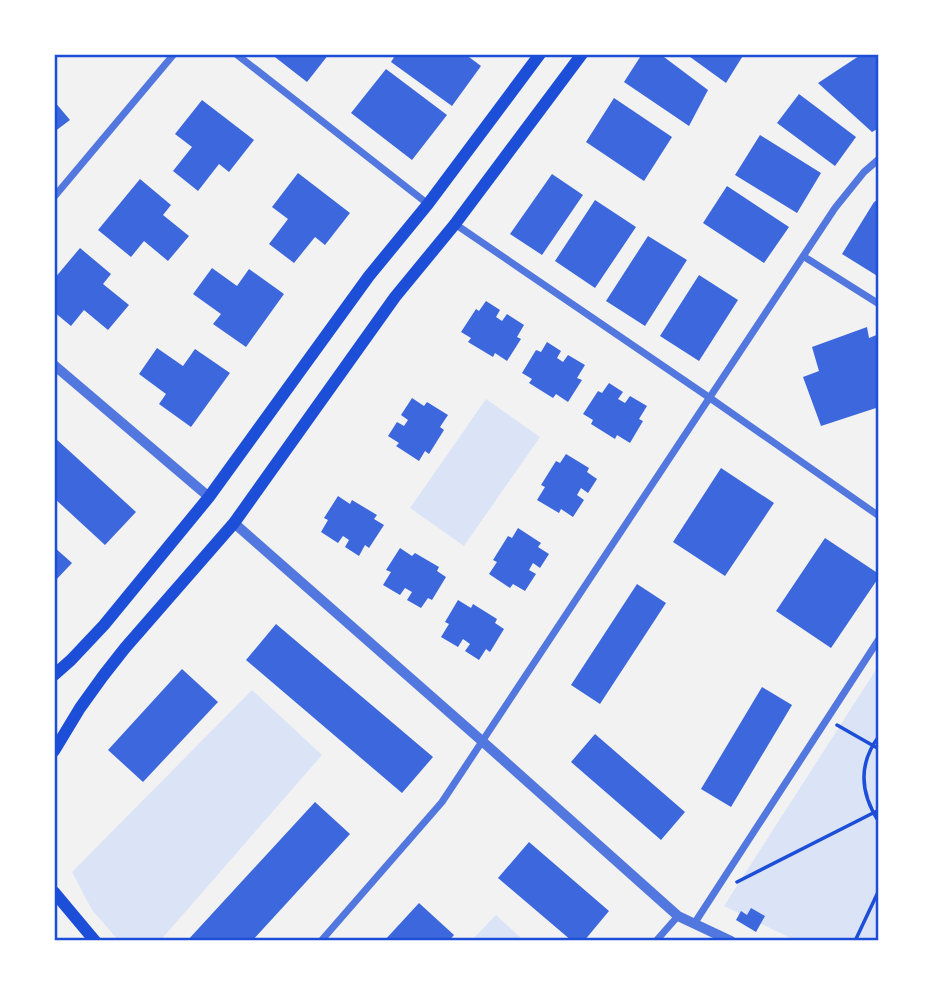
<svg xmlns="http://www.w3.org/2000/svg" width="933" height="995" font-family="Lato,sans-serif">
<style>
.green{fill:#dbe4f7}
.building{fill:#3d67dc}
.lines{fill:none;stroke-linecap:round;stroke-linejoin:round}
.path{stroke:#1d4ed8;stroke-width:3.5}
.minor{stroke:#5277de;stroke-width:7}
.tertiary{stroke:#5277de;stroke-width:10}
.secondary{stroke:#1d4ed8;stroke-width:12}
.neatline{fill:none;stroke:#1d4ed8;stroke-width:2.5}
</style>
<rect width="100%" height="100%" fill="#f2f2f2"/>
<!-- green -->
<path class="green" d="M486 399 540 437 464 546 410 508Z
M879 665V941H797L724 906Z
M252 690 322 755 160 941H119L92 910 72 872Z
M496 915 521 938 519 941H471Z"/>
<!-- building -->
<path class="building" d="M271 54H329L307 82Z
M396 54H465L481 66 452 106 391 62Z
M642 54H660L708 90 689 126 624 82Z
M686 54H744L726 83Z
M862 54H879V128L872 132 818 83Z
M386 69 447 115 412 160 351 113Z
M799 94 856 137 835 166 777 123Z
M614 98 672 137 644 181 586 142Z
M202 100 254 140 229 172 219 164 198 191 173 171 192 147 175 134Z
M54 101 70 120 54 132Z
M760 135 821 173 797 213 735 175Z
M298 173 350 213 325 245 315 237 294 263 269 244 288 219 272 207Z
M552 174 583 195 542 255 510 234Z
M140 179 171 205 163 215 189 236 168 261 144 241 131 257 98 230Z
M727 186 789 227 764 263 703 223Z
M879 199V277L842 254 874 202Z
M595 200 636 227 595 288 555 261Z
M648 236 687 260 645 326 606 301Z
M80 248 111 274 103 284 129 305 108 330 84 310 71 326 54 312V279Z
M212 268 237 286 249 269 284 294 246 347 213 324 221 314 193 294Z
M699 275 738 300 699 361 660 336Z
M486 301 500 310 496 317 502 321 507 314 524 325 517 337 521 339 507 361 495 353 493 357 468 342 471 338 461 332 476 309 479 311Z
M867 327 869 338 879 334V407L821 426 803 377 819 371 812 347Z
M547 342 561 351 557 358 563 362 568 355 585 365 577 378 582 380 568 402 556 394 553 398 529 383 532 379 522 373 536 350 541 352Z
M157 348 183 366 195 349 230 373 191 427 159 404 166 394 139 374Z
M609 383 623 392 618 399 625 403 630 396 647 406 639 419 643 421 630 443 617 435 615 439 591 424 593 420 583 414 598 391 602 393Z
M412 398 424 406 427 402 448 415 440 427 444 430 429 454 425 451 419 461 396 446 399 443 388 436 397 422 404 426 408 420 401 415Z
M54 437 136 512 105 545 54 498Z
M566 454 589 468 587 472 597 479 588 493 581 488 577 495 584 500 573 517 561 509 559 513 537 500 545 487 541 485 556 461 560 463Z
M721 468 774 503 725 576 673 542Z
M338 496 350 504 352 500 377 515 374 519 384 525 369 548 365 545 359 556 345 547 349 540 343 536 338 543 321 532 328 520 324 518Z
M518 528 541 543 538 547 549 554 540 568 533 563 529 570 536 574 525 591 513 584 510 588 489 574 497 562 493 560 508 536 512 538Z
M825 538 879 574V577L831 648 776 611Z
M54 547 72 563 54 582Z
M400 548 412 556 415 553 439 567 437 571 446 577 432 600 428 598 421 608 407 600 412 592 405 588 400 595 383 585 391 572 386 570Z
M637 584 666 603 600 704 571 685Z
M458 600 471 608 473 604 497 619 495 623 504 629 490 652 486 649 479 660 465 651 470 644 463 639 458 647 441 637 449 624 445 622Z
M276 624 433 757 402 793 246 660Z
M182 669 218 702 143 782 108 750Z
M762 687 792 705 731 807 701 789Z
M595 734 685 812 661 840 571 762Z
M315 802 350 834 252 941H187Z
M529 842 609 911 584 941H572L498 878Z
M419 903 454 935 449 941H384Z
M751 908 765 916 756 932 736 920 741 911 747 915Z"/>
<g class="lines">
<!-- path -->
<path class="path" d="M837 725 879 749
M879 736C858 764 860 793 879 822
M737 882 879 810
M855 941 879 890"/>
<!-- minor -->
<path class="minor" d="M236 54 428 204
M54 197 174 54
M455 224 710 398 879 516
M803 256 879 304
M694 924 879 639
M321 941 442 802 835 208 864 172 879 159
M656 941 678 916"/>
<!-- tertiary -->
<path class="tertiary" d="M54 365 209 497
M234 523 482 741 678 916 731 941"/>
<!-- secondary -->
<path class="secondary" d="M54 675 71 660 104 625 209 497 369 276 428 204 540 54
M54 751 80 708 103 676 125 648 234 523 395 297 455 224 582 54
M54 892 95 941"/>
</g>
<!-- border -->
<rect width="933" height="995" fill="none" stroke="#ffffff" stroke-width="112"/>
<rect x="56" y="56" width="821" height="883" class="neatline"/>
</svg>
